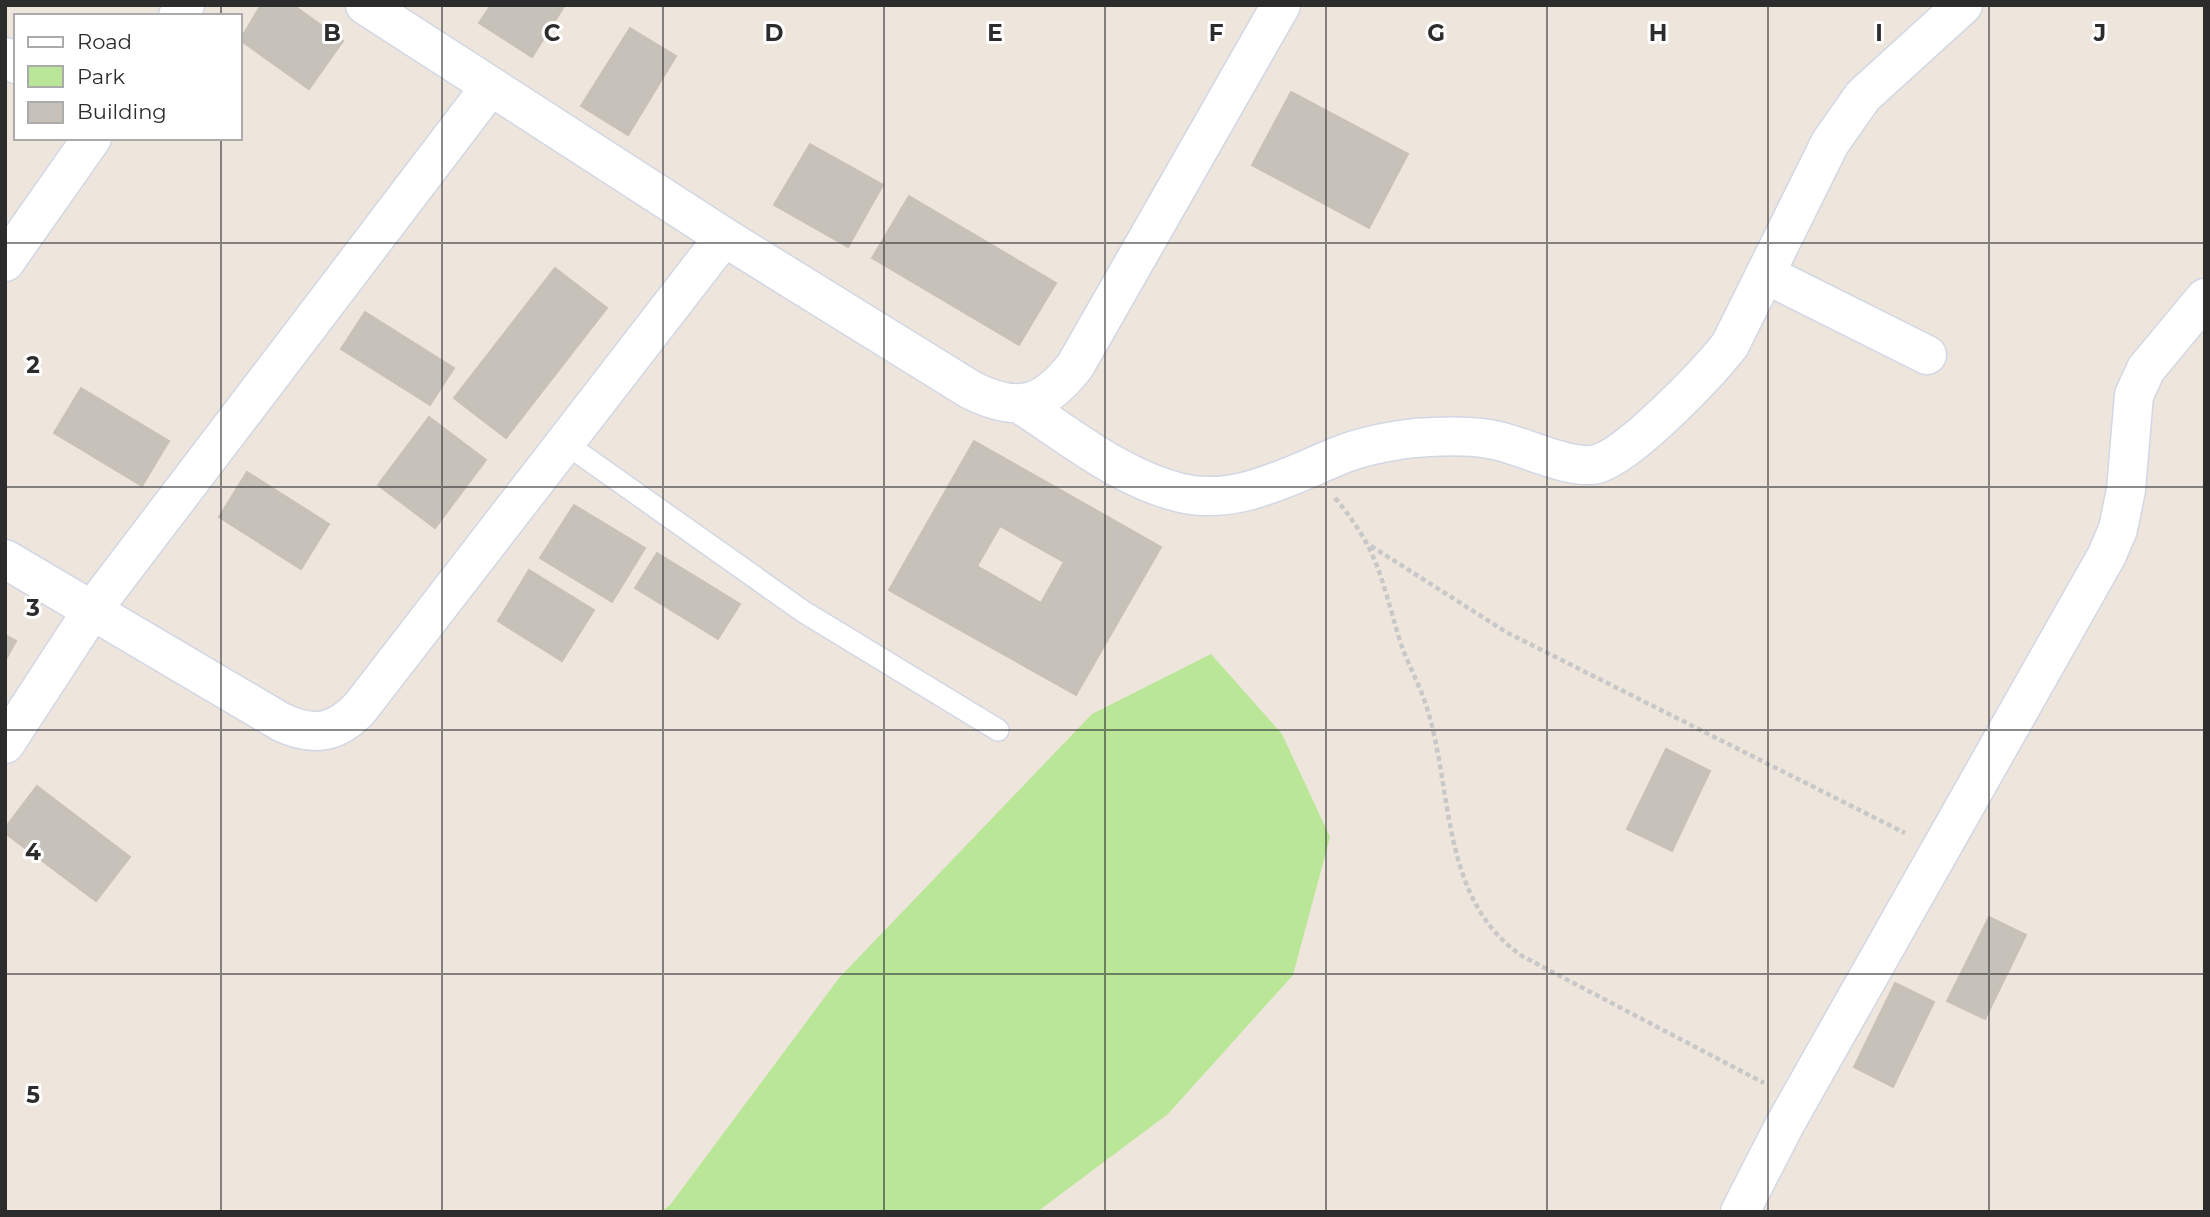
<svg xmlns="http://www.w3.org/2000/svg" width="2210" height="1217" font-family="Montserrat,sans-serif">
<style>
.green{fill:#b9e797}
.building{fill:#c6c1b9;stroke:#cac1b6;stroke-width:2;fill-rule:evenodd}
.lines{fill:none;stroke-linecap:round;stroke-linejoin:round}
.service-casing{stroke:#d2d7e5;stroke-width:24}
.minor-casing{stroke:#d2d7e5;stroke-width:41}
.path{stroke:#c8c8c8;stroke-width:4.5;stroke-dasharray:5 3.5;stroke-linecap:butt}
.service{stroke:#fff;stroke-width:21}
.minor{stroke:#fff;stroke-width:38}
.grid{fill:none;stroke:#2c2c2c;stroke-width:2;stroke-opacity:0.55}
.grid-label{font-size:23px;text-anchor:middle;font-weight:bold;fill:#2c2c2c;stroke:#fff;stroke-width:6;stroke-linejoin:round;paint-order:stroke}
</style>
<rect width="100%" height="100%" fill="#eee5dd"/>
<!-- green -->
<path class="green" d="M1211 654 1282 734 1330 837 1293 975 1168 1114 1037 1212H661L670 1205 839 978 1092 714Z"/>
<!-- building -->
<path class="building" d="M261 5H293L343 41 309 89 240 40Z
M491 5H565L532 57 479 23Z
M630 28 676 56 628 135 581 106Z
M1291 92 1408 154 1369 228 1252 165Z
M810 144 883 185 848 247 774 205Z
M909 196 1056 283 1019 345 872 258Z
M555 268 607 308 506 438 454 398Z
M365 312 454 368 430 405 341 349Z
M81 388 169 441 142 486 54 433Z
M429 417 486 460 435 528 378 485Z
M974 441 1161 547 1076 695 889 590ZM1000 526 1064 562 1041 603 977 566Z
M247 472 329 524 301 569 219 517Z
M574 505 645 548 612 602 540 558Z
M657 553 740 604 718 639 635 588Z
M529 570 594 610 562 661 498 621Z
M5 635 16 641 5 661Z
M1666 749 1710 771 1672 851 1627 829Z
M37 786 130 857 96 901 5 833V828Z
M1989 917 2026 935 1985 1019 1947 1001Z
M1895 983 1934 1002 1893 1087 1854 1067Z"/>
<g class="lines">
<!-- service casing -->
<g class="service-casing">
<path id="service" d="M565 443 804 612 998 730"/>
</g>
<!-- minor casing -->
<g class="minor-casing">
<path id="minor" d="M365 5 724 237 971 390C1017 413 1043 407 1075 366L1281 5
M178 16 185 5
M5 57 16 64
M5 262 92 138
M1767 275 1927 355
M1020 404C1071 437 1122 479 1181 493 1236 506 1289 476 1338 456 1362 446 1389 441 1415 438 1440 436 1465 435 1489 439 1518 443 1570 471 1597 464 1630 455 1707 374 1730 345L1830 143 1863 96 1963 5
M5 559 281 722C313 737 336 734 360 708L724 237
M5 744 93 609 490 87
M1740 1212 1784 1126 2107 555 2118 529 2126 490 2134 395 2146 369 2205 298"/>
</g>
<!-- path -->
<path class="path" d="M1335 498C1379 550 1381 579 1400 641 1407 663 1419 683 1426 705 1454 791 1439 898 1522 956L1764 1083
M1371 546 1506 632 1905 833"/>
<!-- service -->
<use href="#service" class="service"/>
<!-- minor -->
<use href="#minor" class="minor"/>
</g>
<!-- grid -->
<path class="grid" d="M221 5V16M442 5V1212M663 5V1212M884 5V1212M1105 5V1212M1326 5V1212M1547 5V1212M1768 5V1212M1989 5V1212M221 138V1212M5 243H2205M5 487H2205M5 730H2205M5 974H2205"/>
<g class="grid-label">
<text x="332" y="41">B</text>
<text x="552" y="41">C</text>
<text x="774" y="41">D</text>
<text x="995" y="41">E</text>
<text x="1216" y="41">F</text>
<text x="1436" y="41">G</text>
<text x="1658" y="41">H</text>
<text x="1879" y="41">I</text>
<text x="2100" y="41">J</text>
<text x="33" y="373">2</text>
<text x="33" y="616">3</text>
<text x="33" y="860">4</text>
<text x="33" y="1103">5</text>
</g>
<!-- border -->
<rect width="2210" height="1217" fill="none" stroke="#2c2c2c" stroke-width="14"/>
<!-- legend -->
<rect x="14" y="14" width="228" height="126" fill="#ffffff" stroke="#ababab" stroke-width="2"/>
<rect x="28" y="37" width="35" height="10" fill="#ffffff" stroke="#ababab" stroke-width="2"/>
<text x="77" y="49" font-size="21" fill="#2c2c2c">Road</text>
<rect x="28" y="66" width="35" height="21" fill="#b9e797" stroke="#ababab" stroke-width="2"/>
<text x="77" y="84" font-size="21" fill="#2c2c2c">Park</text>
<rect x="28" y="102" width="35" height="21" fill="#c6c1b9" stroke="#ababab" stroke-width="2"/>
<text x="77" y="119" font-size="21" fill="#2c2c2c">Building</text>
</svg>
